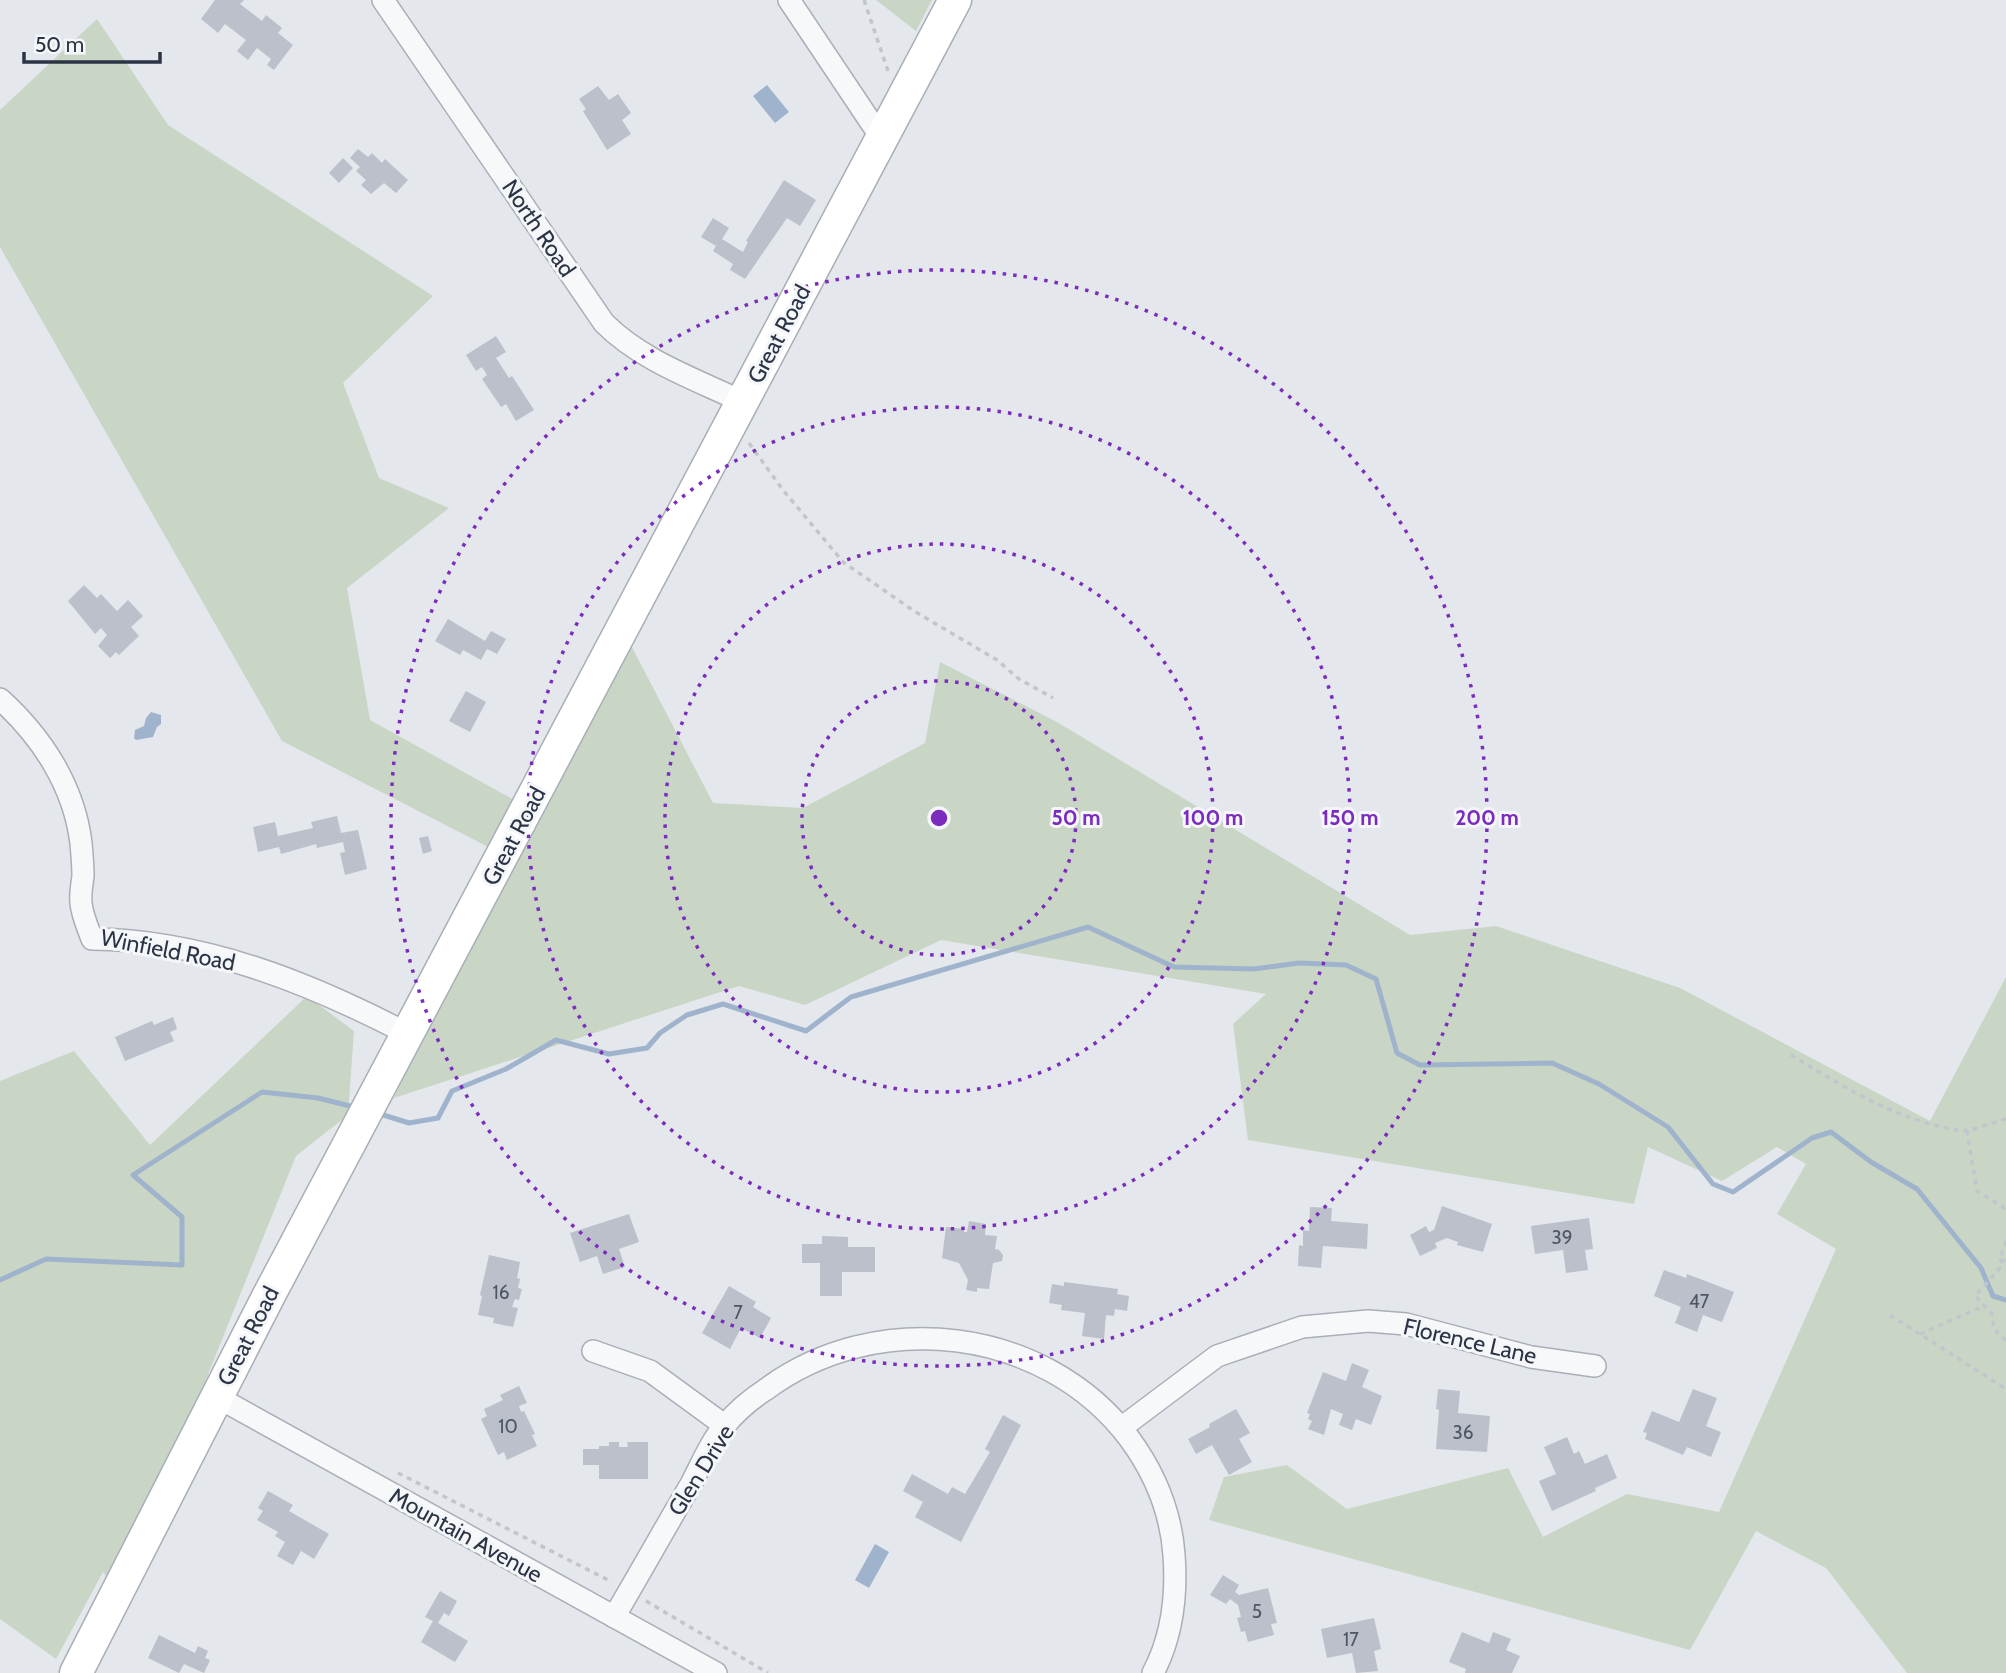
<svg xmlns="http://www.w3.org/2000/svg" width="2006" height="1673" font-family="Cabin,sans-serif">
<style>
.green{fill:#c9d6c5}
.water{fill:#9fb4cc}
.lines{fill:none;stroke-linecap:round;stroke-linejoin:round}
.stream{stroke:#9fb4cc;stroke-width:5}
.building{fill:#bbc0ca}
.street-casing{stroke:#a9aeb7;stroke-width:24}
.secondary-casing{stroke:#a9aeb7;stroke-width:35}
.path{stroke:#c2c5cb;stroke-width:3.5;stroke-dasharray:5 5;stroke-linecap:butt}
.street{stroke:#f7f8fa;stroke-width:21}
.secondary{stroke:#fff;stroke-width:32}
.ring{fill:none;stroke:#7b2cbf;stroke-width:3.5;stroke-dasharray:3.5 7}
.labels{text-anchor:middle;stroke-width:6;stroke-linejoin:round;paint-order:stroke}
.number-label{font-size:19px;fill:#4f5766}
.street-label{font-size:23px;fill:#2b3445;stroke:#f4f6f9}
.centre{fill:#7b2cbf;stroke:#f4f6f9;stroke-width:3.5}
.ring-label{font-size:21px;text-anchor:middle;font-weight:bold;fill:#7b2cbf;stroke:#f4f6f9;stroke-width:6;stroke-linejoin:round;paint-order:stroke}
</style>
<rect width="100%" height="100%" fill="#e4e7ec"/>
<!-- green -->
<path class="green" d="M876 0H932L916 31Z
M97 19 168 125 433 296 343 383 379 478 449 508 347 588 370 720 525 806 621 626 713 803 803 808 925 743 940 662 1057 722 1410 935 1496 926 1680 988 1930 1121 2006 977V1673H1907L1826 1568 1756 1531 1690 1650 1209 1520 1224 1477 1287 1465 1347 1509 1508 1468 1543 1537 1627 1494 1719 1512 1836 1249 1777 1214 1806 1164 1777 1147 1722 1181 1648 1147 1634 1204 1248 1140 1233 1024 1266 994 941 940 805 1005 739 986 394 1098 500 853 282 741 0 247V110Z
M307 996 354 1031 348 1115 296 1156 119 1595 103 1572 56 1659 0 1619V1081L74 1051 150 1145Z"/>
<!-- water -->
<path class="water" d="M767 85 789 112 775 123 753 96Z
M151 712 161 715V724L157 727 153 737 136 740 134 738 135 730 144 726 146 718Z
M875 1544 889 1552 869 1588 855 1580Z"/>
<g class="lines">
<!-- stream -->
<path class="stream" d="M377 1113 409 1123 438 1118 452 1091 506 1069 556 1040 609 1054 647 1048 660 1033 687 1015 723 1004 806 1031 851 997 1088 927 1174 967 1254 969 1299 963 1346 965 1376 979 1397 1053 1420 1065 1552 1063 1599 1084 1668 1127 1713 1184 1733 1192 1812 1138 1831 1132 1871 1162 1917 1189 1981 1268 1993 1296 2006 1300
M0 1280 46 1259 182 1265V1217L133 1175 262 1092 318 1098 358 1108"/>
</g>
<!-- building -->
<path class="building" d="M215 0H244L240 4 262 21 266 15 282 28 278 33 293 45 274 70 267 65 271 59 257 48 248 60 237 51 246 40 225 24 218 33 201 19Z
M598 86 609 100 618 94 631 113 622 120 631 134 607 150 583 111 586 109 579 99Z
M358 149 368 157 372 153 382 163 385 159 408 180 396 193 384 183 371 194 361 185 366 180 356 171 360 167 350 158Z
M343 158 353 168 339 183 329 173Z
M784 180 816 200 800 226 787 218 745 279 730 270 733 264 713 251 716 246 701 237 713 218 729 228 722 239 743 252 748 242 746 241Z
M496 336 506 352 496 358 509 378 512 376 534 410 516 421 506 404 501 407 482 379 487 375 482 367 476 371 466 355Z
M84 585 97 598 101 594 117 611 128 600 143 616 131 627 139 636 119 655 116 652 110 658 98 646 107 635 101 628 95 634 68 601Z
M448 619 485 641 491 631 506 639 497 654 487 649 481 660 463 650 460 655 435 641Z
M466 691 486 702 470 732 449 721Z
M337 816 341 833 358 830 367 869 345 875 340 853 345 852 343 842 317 848 316 844 281 854 279 847 258 852 253 827 275 822 278 836 313 828 311 822Z
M428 836 432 851 423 854 419 838Z
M173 1017 177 1029 170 1032 174 1041 125 1061 115 1037 152 1021 154 1025Z
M1442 1206 1492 1224 1483 1252 1457 1245 1458 1242 1447 1238 1435 1243 1437 1248 1420 1256 1410 1235 1426 1226 1429 1232 1434 1230Z
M1310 1207 1332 1208 1331 1221 1368 1224 1367 1249 1323 1246 1321 1268 1298 1266 1299 1245 1303 1246V1230L1309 1231Z
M629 1214 639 1242 619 1249 625 1267 603 1274 597 1256 580 1262 570 1233Z
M1589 1218 1593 1249 1585 1250 1588 1270 1566 1273 1563 1250 1535 1254 1531 1226Z
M969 1221 986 1224 985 1235 997 1236 995 1249 999 1250 1003 1255 1002 1261 993 1263 989 1289 977 1288V1292L966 1290 968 1280 959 1263 942 1258 946 1227 964 1229V1232H967Z
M822 1236 848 1237V1247H875V1272H842V1296H820V1263H802V1244H822Z
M489 1255 520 1262 517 1278 520 1279 518 1288 522 1289 519 1300 515 1299 512 1307 518 1308 513 1327 493 1323 494 1318 478 1315 482 1296 480 1295Z
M1664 1270 1686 1278 1687 1274 1734 1292 1722 1322 1703 1315 1697 1332 1675 1323 1681 1307 1654 1296Z
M1064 1282 1118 1289 1117 1294 1129 1296 1127 1311 1115 1309 1114 1316 1106 1315 1104 1339 1082 1336 1085 1313 1061 1310 1062 1305 1049 1303 1052 1284 1064 1286Z
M729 1286 756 1302 753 1307 771 1318 760 1338 741 1328 730 1349 702 1333Z
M1352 1363 1369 1370 1362 1387 1382 1396 1371 1425 1356 1419 1352 1430 1339 1425 1343 1414 1331 1409 1324 1435 1308 1429 1312 1421 1308 1419 1310 1414 1307 1413 1323 1372 1346 1381Z
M519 1386 527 1403 519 1406 521 1412 524 1411 535 1434 532 1435 537 1446 507 1460 504 1452 498 1455 481 1419 487 1416 484 1409 503 1400 500 1395Z
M1438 1389 1460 1391 1458 1413 1490 1416 1487 1452 1436 1449 1439 1410 1436 1409Z
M1693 1389 1717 1398 1706 1426 1721 1432 1711 1457 1687 1447 1683 1455 1645 1439 1647 1433 1643 1432 1652 1411 1679 1422Z
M1236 1409 1250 1433 1239 1439 1252 1462 1229 1475 1212 1445 1196 1454 1188 1439 1210 1427 1209 1424Z
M1003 1415 1021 1425 961 1542 915 1517 923 1502 903 1491 912 1474 948 1494 952 1487 965 1494 990 1452 985 1449Z
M1567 1437 1574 1454 1579 1451 1585 1464 1607 1454 1617 1478 1595 1488 1596 1491 1552 1511 1539 1481 1556 1474 1544 1447Z
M609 1442H619V1447H628L627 1442H648V1479H599V1465H583V1449H599V1446H609Z
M268 1491 293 1505 289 1511 329 1534 314 1559 301 1551 293 1565 277 1556 285 1542 275 1536 278 1532 257 1520 263 1511 258 1508Z
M1223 1575 1239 1585 1235 1592 1239 1595 1268 1588 1277 1623 1271 1624 1274 1635 1248 1642 1245 1631 1241 1632 1237 1618 1241 1617 1238 1605 1230 1599 1226 1604 1210 1595Z
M440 1591 457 1601 449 1616 444 1613 438 1623 468 1641 455 1662 421 1642 433 1621 425 1617Z
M1374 1618 1381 1649 1374 1651 1378 1671 1356 1673 1352 1653 1327 1658 1321 1629Z
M1462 1632 1489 1643 1493 1632 1511 1639 1506 1650 1520 1656 1512 1673H1465L1466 1669 1449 1662Z
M159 1635 195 1653 198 1646 208 1651 205 1658 210 1660 204 1673 184 1664 179 1673 148 1658Z"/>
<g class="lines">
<!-- street casing -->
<g class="street-casing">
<path id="street" d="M383 0 604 323C642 361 695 379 743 402
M789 0 882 139
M0 699C42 737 74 786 81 843 82 854 83 865 83 876 82 884 80 894 81 903 82 915 88 928 92 939 204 940 310 983 408 1034
M593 1351 650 1371 724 1425
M217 1397 716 1673
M1121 1428 1217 1356 1302 1327 1368 1321 1406 1324 1531 1357 1595 1366
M614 1617C640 1573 665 1528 691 1484 701 1465 711 1441 725 1425 736 1412 751 1399 765 1390 876 1307 1044 1326 1129 1438 1154 1472 1171 1512 1174 1555 1177 1595 1172 1637 1153 1673"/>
</g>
<!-- secondary casing -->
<g class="secondary-casing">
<path id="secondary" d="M76 1673 268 1297 955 0"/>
</g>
<!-- path -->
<path class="path" d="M864 0 889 74
M749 443 783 490 843 562 914 611 997 660 1019 679 1053 698
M1791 1055C1845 1088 1902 1124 1967 1131
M2006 1119 1967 1131 1977 1191 2003 1207 2006 1213
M2006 1241 2000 1259 2006 1261
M2000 1259 2003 1265 1975 1296 1992 1314 1994 1329 2006 1341
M1890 1315 2006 1389
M1920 1334 1984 1306
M398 1473 612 1582
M646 1601 768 1673"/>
<!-- street -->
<use href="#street" class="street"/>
<!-- secondary -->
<use href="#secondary" class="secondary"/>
</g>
<!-- distance rings -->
<g class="ring">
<circle cx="939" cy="818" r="137"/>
<circle cx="939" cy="818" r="274"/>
<circle cx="939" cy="818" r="411"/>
<circle cx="939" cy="818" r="548"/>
</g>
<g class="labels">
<!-- number labels -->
<g class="number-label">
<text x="1562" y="1244">39</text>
<text x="501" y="1299">16</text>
<text x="1699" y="1308">47</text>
<text x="738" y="1319">7</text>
<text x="508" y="1433">10</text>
<text x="1463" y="1439">36</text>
<text x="1257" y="1618">5</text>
<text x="1351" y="1646">17</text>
</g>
<!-- street labels -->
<g class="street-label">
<text transform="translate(539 228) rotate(56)" y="8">North Road</text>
<text transform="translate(779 334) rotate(-62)" y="8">Great Road</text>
<text transform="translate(514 836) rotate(-62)" y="8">Great Road</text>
<text transform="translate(168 950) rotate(11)" y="8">Winfield Road</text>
<text transform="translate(248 1336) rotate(-63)" y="8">Great Road</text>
<text transform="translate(1470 1341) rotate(13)" y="8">Florence Lane</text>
<text transform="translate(701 1470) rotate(-58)" y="8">Glen Drive</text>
<text transform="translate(466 1535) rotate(29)" y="8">Mountain Avenue</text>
</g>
</g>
<circle cx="939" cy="818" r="10" class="centre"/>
<g class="ring-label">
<text x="1076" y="825">50 m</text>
<text x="1213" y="825">100 m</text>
<text x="1350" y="825">150 m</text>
<text x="1487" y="825">200 m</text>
</g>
<!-- scale -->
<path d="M24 52v10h136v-10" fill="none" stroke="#2b3445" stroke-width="3.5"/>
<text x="35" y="52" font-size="21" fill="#2b3445" stroke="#f4f6f9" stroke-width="5" paint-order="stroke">50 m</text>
</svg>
